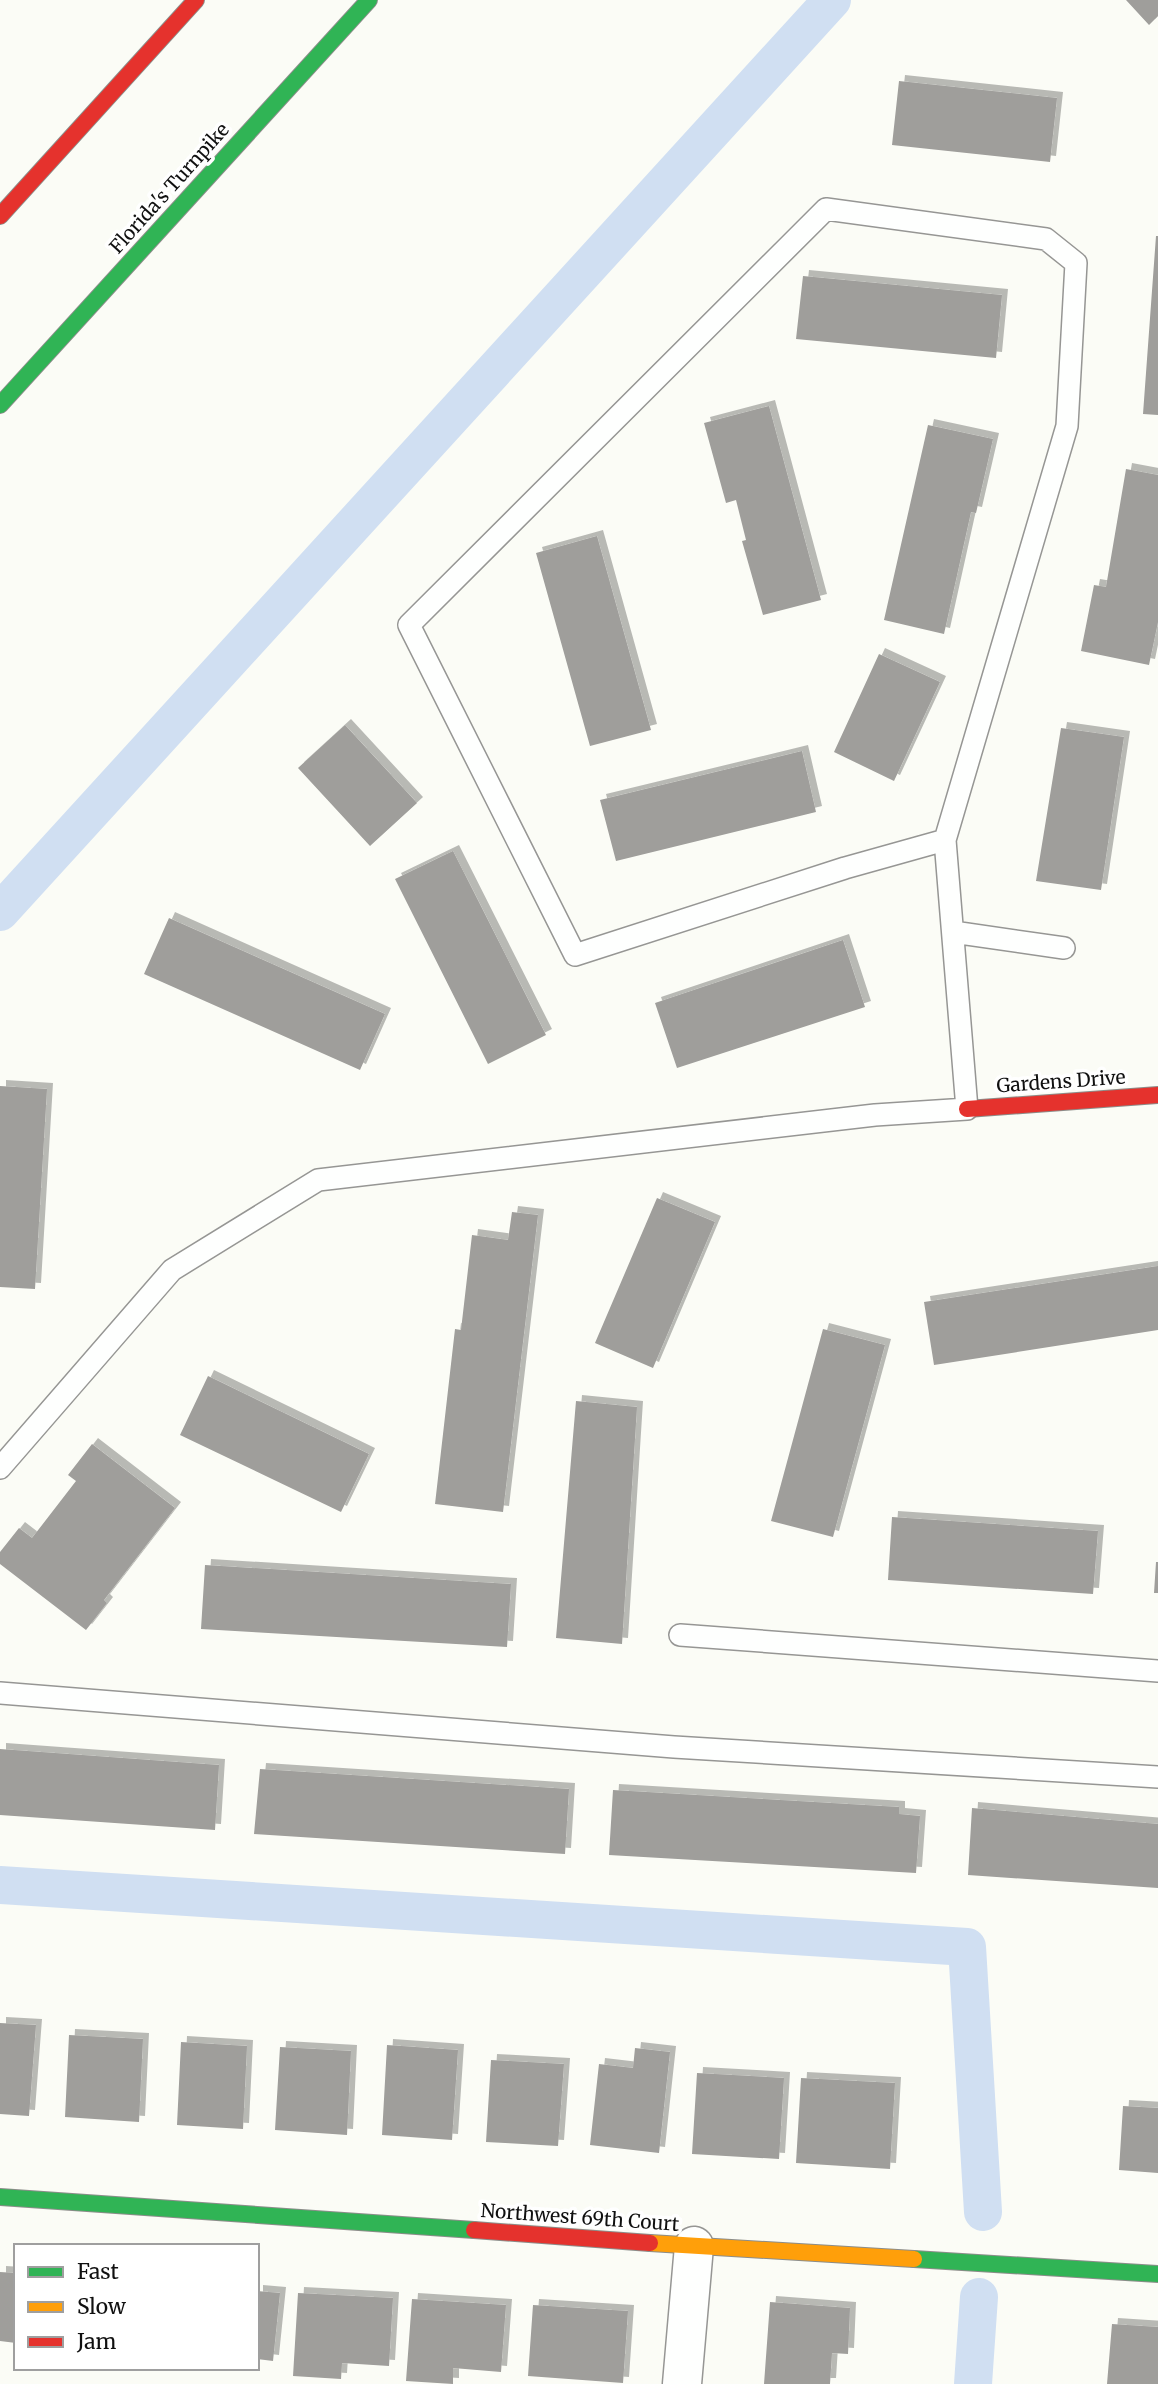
<svg xmlns="http://www.w3.org/2000/svg" width="1158" height="2384" font-family="Merriweather,serif">
<style>
.lines{fill:none;stroke-linecap:round;stroke-linejoin:round}
.canal{stroke:#d0dff2;stroke-width:38}
.building{fill:#9f9e9b;filter:url(#shadow)}
.lane-casing{stroke:#969694;stroke-width:24}
.street-casing{stroke:#969694;stroke-width:41}
.fast-casing{stroke:#8c8d8a;stroke-width:18}
.slow-casing{stroke:#8c8d8a;stroke-width:18}
.jam-casing{stroke:#8c8d8a;stroke-width:18}
.lane{stroke:#fefffe;stroke-width:21}
.street{stroke:#fefffe;stroke-width:38}
.fast{stroke:#30b455;stroke-width:16}
.slow{stroke:#ff9f0a;stroke-width:16}
.jam{stroke:#e5322d;stroke-width:16}
.labels{text-anchor:middle;stroke-width:7;stroke-linejoin:round;paint-order:stroke}
.street-label{font-size:19px;fill:#101010;stroke:#fff}
</style>
<defs>
<filter id="shadow"><feDropShadow dx="6" dy="-6" stdDeviation="0" flood-color="#0004"/></filter>
</defs>
<rect width="100%" height="100%" fill="#fbfcf6"/>
<g class="lines">
<!-- canal -->
<path class="canal" d="M0 912 832 0
M0 1885 967 1947 983 2212
M973 2384 979 2297"/>
</g>
<!-- building -->
<path class="building" d="M1126 0H1158V16L1149 25Z
M899 81 1057 98 1050 162 892 145Z
M1156 236H1158V415L1143 414Z
M803 276 1002 295 996 358 796 339Z
M769 406 821 600 763 615 742 541 746 540 736 500 726 503 704 423Z
M928 425 993 439 976 513 971 512 944 634 884 620Z
M1126 469 1158 475V622L1149 665 1081 651 1094 585 1106 587Z
M597 536 651 730 590 746 536 553Z
M879 654 940 682 894 781 834 752Z
M345 725 417 803 370 846 298 768Z
M1061 728 1124 737 1101 890 1036 881Z
M802 751 816 812 616 861 600 800Z
M453 851 546 1035 488 1064 395 879Z
M169 918 385 1014 360 1070 144 974Z
M843 940 865 1007 677 1068 655 1003Z
M0 1086 47 1089 35 1289 0 1287Z
M657 1198 715 1222 653 1368 595 1343Z
M512 1212 538 1215 503 1512 435 1504 455 1329 461 1330 472 1235 508 1240Z
M1158 1266V1330L934 1365 924 1302Z
M823 1329 885 1345 833 1537 771 1521Z
M208 1376 369 1454 341 1512 180 1435Z
M576 1401 637 1407 622 1644 556 1638Z
M92 1444 175 1508 104 1600 107 1603 86 1630 0 1564V1552L19 1528 32 1538 76 1481 68 1475Z
M892 1517 1098 1531 1093 1594 888 1580Z
M1156 1562H1158V1593H1154Z
M205 1565 511 1584 507 1647 201 1629Z
M0 1749 219 1765 215 1830 0 1815Z
M260 1769 569 1789 565 1854 254 1834Z
M613 1790 899 1807V1814L920 1816 916 1873 609 1855Z
M972 1808 1158 1824V1888L968 1875Z
M0 2023 36 2025 29 2116 0 2114Z
M69 2035 143 2039 139 2122 65 2117Z
M181 2042 247 2046 243 2129 177 2125Z
M387 2045 458 2050 452 2140 382 2135Z
M280 2047 351 2051 347 2135 275 2130Z
M635 2048 670 2052 659 2153 590 2145 599 2064 633 2068Z
M491 2060 564 2064 558 2146 486 2142Z
M697 2073 784 2078 779 2159 692 2154Z
M801 2078 895 2083 890 2169 796 2163Z
M1123 2106 1158 2108V2173L1119 2170Z
M0 2272 16 2273V2343L0 2341Z
M257 2291 280 2293 273 2361 257 2359Z
M298 2293 393 2298 389 2366 342 2363 341 2379 293 2376Z
M412 2299 506 2305 501 2372 453 2368V2384L406 2381Z
M770 2302 850 2308 848 2354 832 2353 830 2384H764Z
M533 2305 628 2311 623 2383 528 2376Z
M1112 2324 1158 2327V2384H1107Z"/>
<g class="lines">
<!-- lane casing -->
<g class="lane-casing">
<path id="lane" d="M826 209 1046 239 1076 263 1067 426 945 840 845 868 575 955 409 625Z
M953 932 1064 948
M0 1468 172 1270 318 1180 875 1115 967 1109 945 840
M680 1635 1158 1671
M0 1693 674 1747 1158 1777"/>
</g>
<!-- street casing -->
<g class="street-casing">
<path id="street" d="M682 2384 694 2246"/>
</g>
<!-- fast casing -->
<g class="fast-casing">
<path id="fast" d="M0 405 369 0
M0 2197 474 2230
M914 2259 1158 2274"/>
</g>
<!-- slow casing -->
<g class="slow-casing">
<path id="slow" d="M650 2243 914 2259"/>
</g>
<!-- jam casing -->
<g class="jam-casing">
<path id="jam" d="M0 216 196 0
M967 1109 1158 1095
M474 2230 650 2243"/>
</g>
<!-- lane -->
<use href="#lane" class="lane"/>
<!-- street -->
<use href="#street" class="street"/>
<!-- fast -->
<use href="#fast" class="fast"/>
<!-- slow -->
<use href="#slow" class="slow"/>
<!-- jam -->
<use href="#jam" class="jam"/>
</g>
<g class="labels">
<!-- street labels -->
<g class="street-label">
<text transform="translate(169 188) rotate(-48)" y="7">Florida's Turnpike</text>
<text transform="translate(1061 1081) rotate(-4)" y="7">Gardens Drive</text>
<text transform="translate(580 2217) rotate(4)" y="7">Northwest 69th Court</text>
</g>
</g>
<!-- legend -->
<rect x="14" y="2244" width="245" height="126" fill="#ffffff" stroke="#9f9f9f" stroke-width="2"/>
<rect x="28" y="2267" width="35" height="10" fill="#30b455" stroke="#9f9f9f" stroke-width="2"/>
<text x="77" y="2279" font-size="21" fill="#101010">Fast</text>
<rect x="28" y="2302" width="35" height="10" fill="#ff9f0a" stroke="#9f9f9f" stroke-width="2"/>
<text x="77" y="2314" font-size="21" fill="#101010">Slow</text>
<rect x="28" y="2337" width="35" height="10" fill="#e5322d" stroke="#9f9f9f" stroke-width="2"/>
<text x="77" y="2349" font-size="21" fill="#101010">Jam</text>
</svg>
